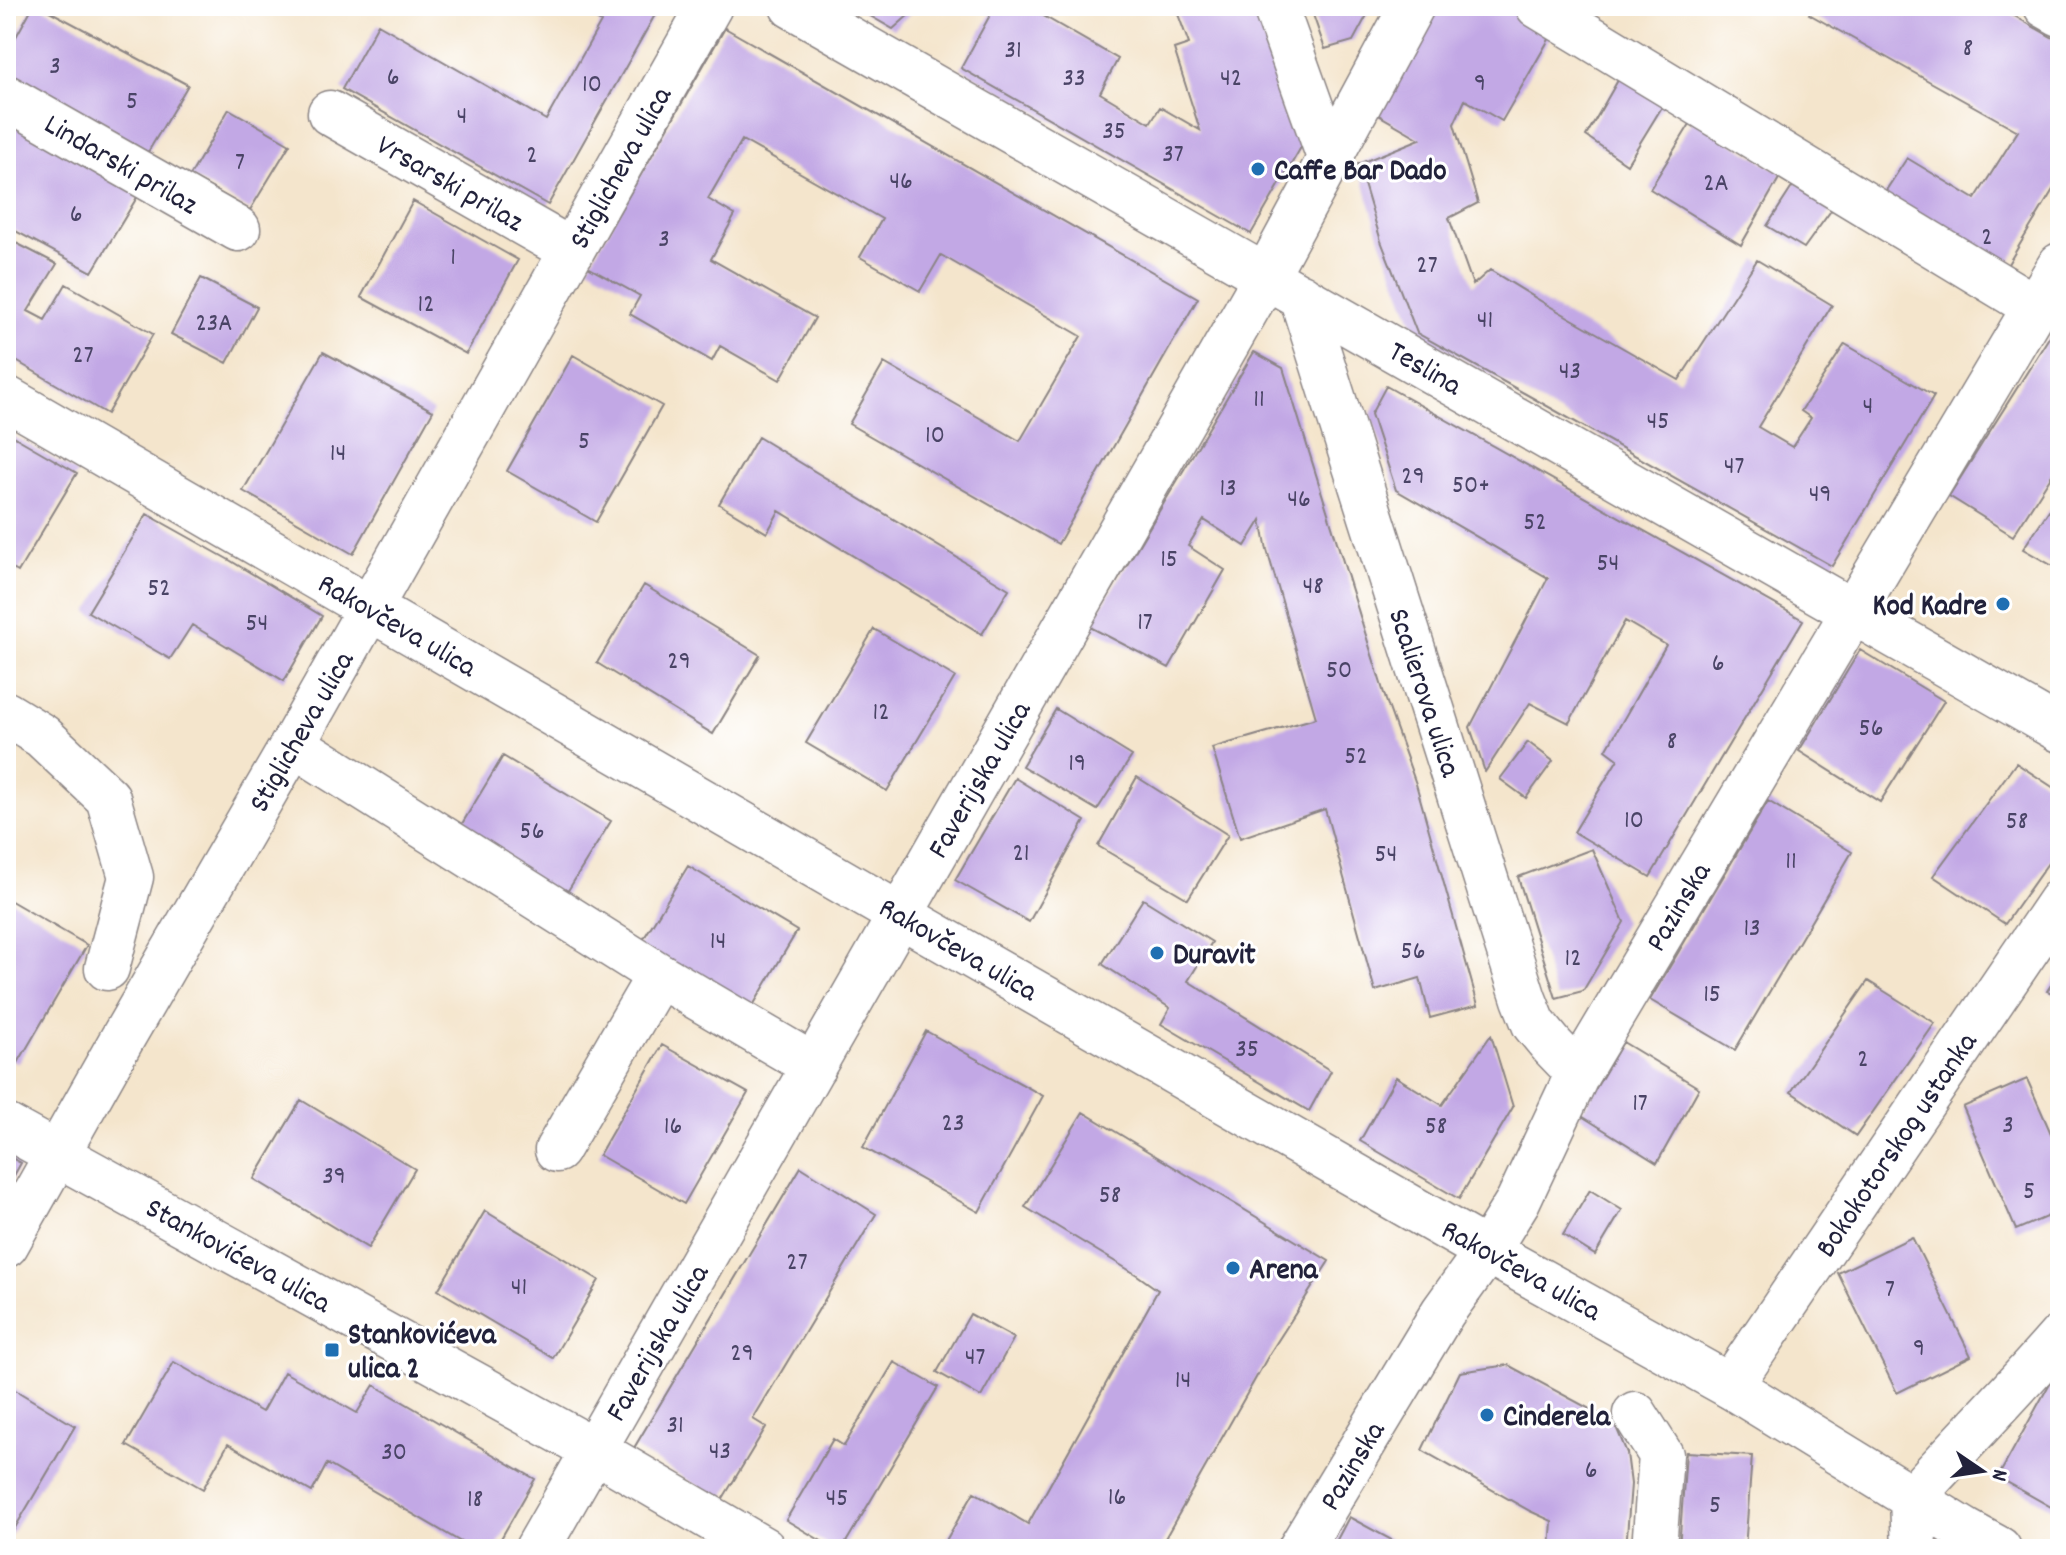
<svg xmlns="http://www.w3.org/2000/svg" width="2066" height="1555" font-family="Dekko,sans-serif">
<style>
.building{fill:#c2a8e5}
.lines{fill:none;stroke-linecap:round;stroke-linejoin:round}
.minor-casing{stroke:#8b8484;stroke-width:47}
.major-casing{stroke:#8b8484;stroke-width:47}
.minor{stroke:#fff;stroke-width:44}
.major{stroke:#fff;stroke-width:44}
.poi-dot{fill:#1f6fb2;stroke:#fff;stroke-width:3}
.labels{text-anchor:middle;stroke-width:6;stroke-linejoin:round;paint-order:stroke}
.number-label{font-size:26px;fill:#4a4466}
.street-label{font-size:30px;fill:#22223b;stroke:#fff}
.poi-label{font-size:30px;font-weight:bold;fill:#22223b;stroke:#fff;text-anchor:start}
</style>
<rect width="100%" height="100%" fill="#fff"/>
<filter id="ink" filterUnits="userSpaceOnUse"><feTurbulence type="fractalNoise" baseFrequency=".0125" numOctaves="2"/><feDisplacementMap in="SourceGraphic" scale="16" xChannelSelector="R" yChannelSelector="G"/><feConvolveMatrix kernelMatrix="1 2 1 2 8 2 1 2 1" color-interpolation-filters="sRGB"/></filter>
<filter id="wash" filterUnits="userSpaceOnUse"><feTurbulence type="fractalNoise" baseFrequency=".006" numOctaves="4" result="noise"/><feDisplacementMap in="SourceGraphic" scale="32" xChannelSelector="R" yChannelSelector="G"/><feGaussianBlur stdDeviation="1.8" result="paint"/><feColorMatrix in="noise" values="0 0 0 0 0 0 0 0 0 0 0 0 0 0 0 0 0 1.4 0 .05"/><feComposite in="paint" operator="in"/></filter>
<g filter="url(#wash)">
<rect width="100%" height="100%" fill="#f4e5cc"/>
<g id="blocks">
<!-- building -->
<path class="building" d="M33 6H40L188 85 148 152 6 72V55Z
M573 6H660L548 205 342 89 378 24 546 120 601 22Z
M853 6H919L893 29Z
M995 6H1026L1118 59 1100 93 1150 123 1160 107 1200 130 1174 49 1189 44 1175 6H1252L1304 142 1251 234 961 68Z
M1310 6H1372L1353 41 1325 49Z
M1435 6H1505L1552 34 1502 121 1465 100 1454 124 1478 203 1449 218 1473 285 1490 270 1544 303 1679 380 1757 260 1832 305 1758 427 1792 447 1811 418 1801 411 1845 344 1934 396 1832 566 1417 333 1381 241 1358 164 1420 139 1377 114Z
M1814 6H1997L2060 42V178L2005 269 1883 195 1907 158 1975 199 2018 131 1809 14Z
M725 28 1198 298 1058 544 849 424 884 363 1020 441 1081 336 941 255 920 291 860 257 882 219 742 140 708 199 735 215 711 259 815 318 780 380 720 346 712 361 630 314 640 296 588 267Z
M1621 75 1665 102 1627 164 1586 136Z
M229 109 290 144 250 210 190 176Z
M6 118 139 194 92 272 6 226Z
M1693 119 1782 173 1741 245 1650 189Z
M1796 181 1835 205 1804 248 1767 226Z
M413 201 518 260 466 354 361 297Z
M16 243 57 264 28 311 45 320 66 284 153 334 107 414 6 355V261Z
M201 278 257 307 227 363 171 334Z
M2060 320V462L2013 536 1949 496Z
M323 352 433 411 353 554 243 491Z
M1254 352 1283 368 1386 700 1416 784 1478 1005 1430 1018 1420 978 1375 991 1325 809 1240 838 1212 748 1316 718 1267 550 1261 520 1245 546 1204 520 1188 546 1225 570 1169 668 1090 627Z
M573 355 662 406 596 522 507 471Z
M1386 386 1803 620 1650 877 1574 832 1618 759 1606 750 1666 645 1625 621 1569 723 1530 703 1485 772 1470 727 1548 578 1396 490 1371 414Z
M6 432 77 473 18 572 6 565Z
M758 437 1009 589 982 634 779 511 767 533 719 504Z
M2049 510 2060 517V570L2023 549Z
M147 514 231 561 322 616 284 681 192 625 170 659 88 612Z
M644 585 760 655 713 734 597 663Z
M874 629 955 677 887 791 806 743Z
M1860 650 1944 701 1880 802 1799 751Z
M1056 709 1132 756 1097 810 1022 766Z
M1528 742 1553 761 1526 798 1500 779Z
M503 756 611 821 561 902 454 837Z
M2016 763 2060 792V846L2005 924 1933 876Z
M1137 777 1228 835 1188 899 1098 846Z
M1015 778 1085 821 1029 922 955 880Z
M1768 801 1852 852 1735 1050 1650 1000Z
M1592 849 1624 922 1583 991 1556 998 1518 877Z
M688 866 797 931 748 1014 638 948Z
M6 898 87 945 18 1063 6 1056Z
M1143 899 1212 942 1188 981 1331 1071 1309 1111 1161 1024 1170 1008 1102 964Z
M2060 971V996L2047 991Z
M1868 981 1935 1023 1856 1136 1791 1092Z
M926 1031 1043 1096 979 1212 863 1147Z
M1491 1035 1513 1107 1459 1199 1360 1141 1396 1077 1442 1105Z
M1623 1042 1699 1088 1657 1163 1580 1115Z
M662 1045 748 1093 684 1204 599 1155Z
M2027 1079 2060 1154V1211L2016 1230 1963 1107Z
M301 1100 415 1169 368 1248 254 1179Z
M1083 1112 1329 1261 1270 1353 1159 1549H941L974 1492 1028 1524 1158 1290 1137 1275 1025 1207Z
M6 1155 21 1163 6 1190Z
M801 1167 876 1214 753 1419 766 1427 722 1500 634 1448Z
M1590 1190 1622 1210 1595 1255 1563 1235Z
M485 1211 599 1280 553 1358 438 1290Z
M1912 1237 1971 1356 1897 1393 1838 1273Z
M970 1314 1014 1338 981 1397 937 1372Z
M174 1362 262 1412 284 1372 357 1413 374 1385 535 1479 495 1549H473L327 1464 312 1492 228 1444 203 1489 126 1445Z
M894 1362 938 1387 842 1549H835L786 1520 833 1439 844 1446Z
M1508 1365 1614 1422 1627 1453 1631 1484 1626 1549H1550L1552 1521 1530 1511 1422 1450 1460 1372Z
M2060 1365V1512L1998 1477Z
M7 1385 75 1426 6 1543V1387Z
M1686 1452 1752 1456 1745 1549H1679Z
M1349 1517 1403 1546 1401 1549H1332Z"/>
</g>
</g>
<g filter="url(#ink)">
<use href="#blocks" fill-opacity="0" stroke="#8b8484" stroke-width="2"/>
<g class="lines">
<!-- minor casing -->
<g class="minor-casing">
<path id="minor" d="M792 6 2060 730
M1275 6 1330 160
M1538 6 2035 307
M2046 6 2060 14
M6 97 238 229
M330 113 572 251
M1301 296 1524 999 1534 1024 1553 1047 1578 1073
M6 714 42 736 108 798 131 877 107 968
M293 744 659 975 814 1066
M557 1150 659 975
M6 1245 122 1039 293 744 710 6
M1730 1386 2060 901
M1635 1414 1661 1455 1654 1549
M1912 1498C1961 1444 2012 1392 2060 1337
M537 1549 1266 276 1412 6
M1300 1549 1443 1312 1487 1251 1518 1201 1578 1073 2060 265"/>
</g>
<!-- major casing -->
<g class="major-casing">
<path id="major" d="M6 398 900 915 1487 1251 1730 1386 1966 1531 1999 1549
M6 1126 594 1450 763 1549
M1912 1498 1914 1549"/>
</g>
<!-- minor -->
<use href="#minor" class="minor"/>
<!-- major -->
<use href="#major" class="major"/>
</g>
</g>
<!-- markers -->
<g class="poi-dot">
<circle cx="1258" cy="169" r="8"/>
<circle cx="2003" cy="604" r="8"/>
<circle cx="1157" cy="953" r="8"/>
<circle cx="1233" cy="1268" r="8"/>
<rect x="324" y="1342" width="16" height="16" rx="4"/>
<circle cx="1487" cy="1415" r="8"/>
</g>
<g class="labels">
<!-- number labels -->
<g class="number-label">
<text x="1968" y="55">8</text>
<text x="1013" y="57">31</text>
<text x="55" y="73">3</text>
<text x="393" y="84">6</text>
<text x="1074" y="85">33</text>
<text x="1231" y="85">42</text>
<text x="1480" y="90">9</text>
<text x="592" y="91">10</text>
<text x="132" y="108">5</text>
<text x="462" y="123">4</text>
<text x="1114" y="138">35</text>
<text x="1173" y="161">37</text>
<text x="532" y="162">2</text>
<text x="240" y="169">7</text>
<text x="901" y="188">46</text>
<text x="1716" y="190">2A</text>
<text x="76" y="221">6</text>
<text x="1987" y="244">2</text>
<text x="664" y="246">3</text>
<text x="453" y="264">1</text>
<text x="1427" y="272">27</text>
<text x="426" y="311">12</text>
<text x="1485" y="327">41</text>
<text x="214" y="330">23A</text>
<text x="83" y="362">27</text>
<text x="1570" y="378">43</text>
<text x="1259" y="406">11</text>
<text x="1868" y="413">4</text>
<text x="1658" y="428">45</text>
<text x="935" y="442">10</text>
<text x="584" y="448">5</text>
<text x="338" y="460">14</text>
<text x="1734" y="473">47</text>
<text x="1413" y="483">29</text>
<text x="1471" y="492">50+</text>
<text x="1228" y="495">13</text>
<text x="1820" y="501">49</text>
<text x="1299" y="506">46</text>
<text x="1535" y="529">52</text>
<text x="1169" y="566">15</text>
<text x="1608" y="570">54</text>
<text x="1313" y="593">48</text>
<text x="159" y="595">52</text>
<text x="1145" y="629">17</text>
<text x="257" y="630">54</text>
<text x="679" y="668">29</text>
<text x="1718" y="670">6</text>
<text x="1339" y="677">50</text>
<text x="881" y="719">12</text>
<text x="1871" y="735">56</text>
<text x="1672" y="748">8</text>
<text x="1356" y="763">52</text>
<text x="1077" y="770">19</text>
<text x="1634" y="827">10</text>
<text x="2017" y="828">58</text>
<text x="532" y="838">56</text>
<text x="1021" y="860">21</text>
<text x="1386" y="861">54</text>
<text x="1791" y="868">11</text>
<text x="1752" y="935">13</text>
<text x="718" y="948">14</text>
<text x="1413" y="958">56</text>
<text x="1573" y="965">12</text>
<text x="1712" y="1001">15</text>
<text x="1247" y="1056">35</text>
<text x="1863" y="1066">2</text>
<text x="1640" y="1110">17</text>
<text x="953" y="1130">23</text>
<text x="2008" y="1132">3</text>
<text x="673" y="1133">16</text>
<text x="1436" y="1133">58</text>
<text x="334" y="1183">39</text>
<text x="2029" y="1198">5</text>
<text x="1110" y="1202">58</text>
<text x="797" y="1269">27</text>
<text x="519" y="1294">41</text>
<text x="1890" y="1296">7</text>
<text x="1919" y="1355">9</text>
<text x="742" y="1360">29</text>
<text x="975" y="1364">47</text>
<text x="1183" y="1387">14</text>
<text x="675" y="1432">31</text>
<text x="720" y="1458">43</text>
<text x="394" y="1459">30</text>
<text x="1591" y="1477">6</text>
<text x="1117" y="1504">16</text>
<text x="837" y="1505">45</text>
<text x="475" y="1506">18</text>
<text x="1715" y="1512">5</text>
</g>
<!-- street labels -->
<g class="street-label">
<text transform="translate(122 163) rotate(30)" y="10">Lindarski prilaz</text>
<text transform="translate(619 167) rotate(-61)" y="10">Stiglicheva ulica</text>
<text transform="translate(451 182) rotate(30)" y="10">Vrsarski prilaz</text>
<text transform="translate(1426 367) rotate(30)" y="10">Teslina</text>
<text transform="translate(398 624) rotate(30)" y="10">Rakovčeva ulica</text>
<text transform="translate(1426 692) rotate(72)" y="10">Scalierova ulica</text>
<text transform="translate(300 731) rotate(-60)" y="10">Stiglicheva ulica</text>
<text transform="translate(978 779) rotate(-60)" y="10">Faverijska ulica</text>
<text transform="translate(1677 906) rotate(-59)" y="10">Pazinska</text>
<text transform="translate(959 948) rotate(30)" y="10">Rakovčeva ulica</text>
<text transform="translate(1895 1144) rotate(-56)" y="10">Bokokotorskog ustanka</text>
<text transform="translate(239 1254) rotate(29)" y="10">Stankovićeva ulica</text>
<text transform="translate(1522 1269) rotate(29)" y="10">Rakovčeva ulica</text>
<text transform="translate(656 1342) rotate(-60)" y="10">Faverijska ulica</text>
<text transform="translate(1351 1465) rotate(-59)" y="10">Pazinska</text>
</g>
<!-- poi labels -->
<g class="poi-label">
<text x="1274" y="179">Caffe Bar Dado</text>
<text x="1987" y="614" text-anchor="end">Kod Kadre</text>
<text x="1173" y="963">Duravit</text>
<text x="1249" y="1278">Arena</text>
<text x="348" y="1343">Stankovićeva<tspan x="348" dy="34">ulica 2</tspan></text>
<text x="1503" y="1425">Cinderela</text>
</g>
</g>
<!-- margin -->
<rect width="2066" height="1555" fill="none" stroke="#fff" stroke-width="32"/>
<!-- north arrow -->
<g transform="translate(1982 1471) rotate(103)" stroke="#ffffff" stroke-width="6" paint-order="stroke">
<path d="M0-6L14 30L0 20L-14 30Z" fill="#22223b"/>
<text y="-12" font-size="22" font-weight="bold" text-anchor="middle" fill="#22223b">N</text>
</g>
</svg>
